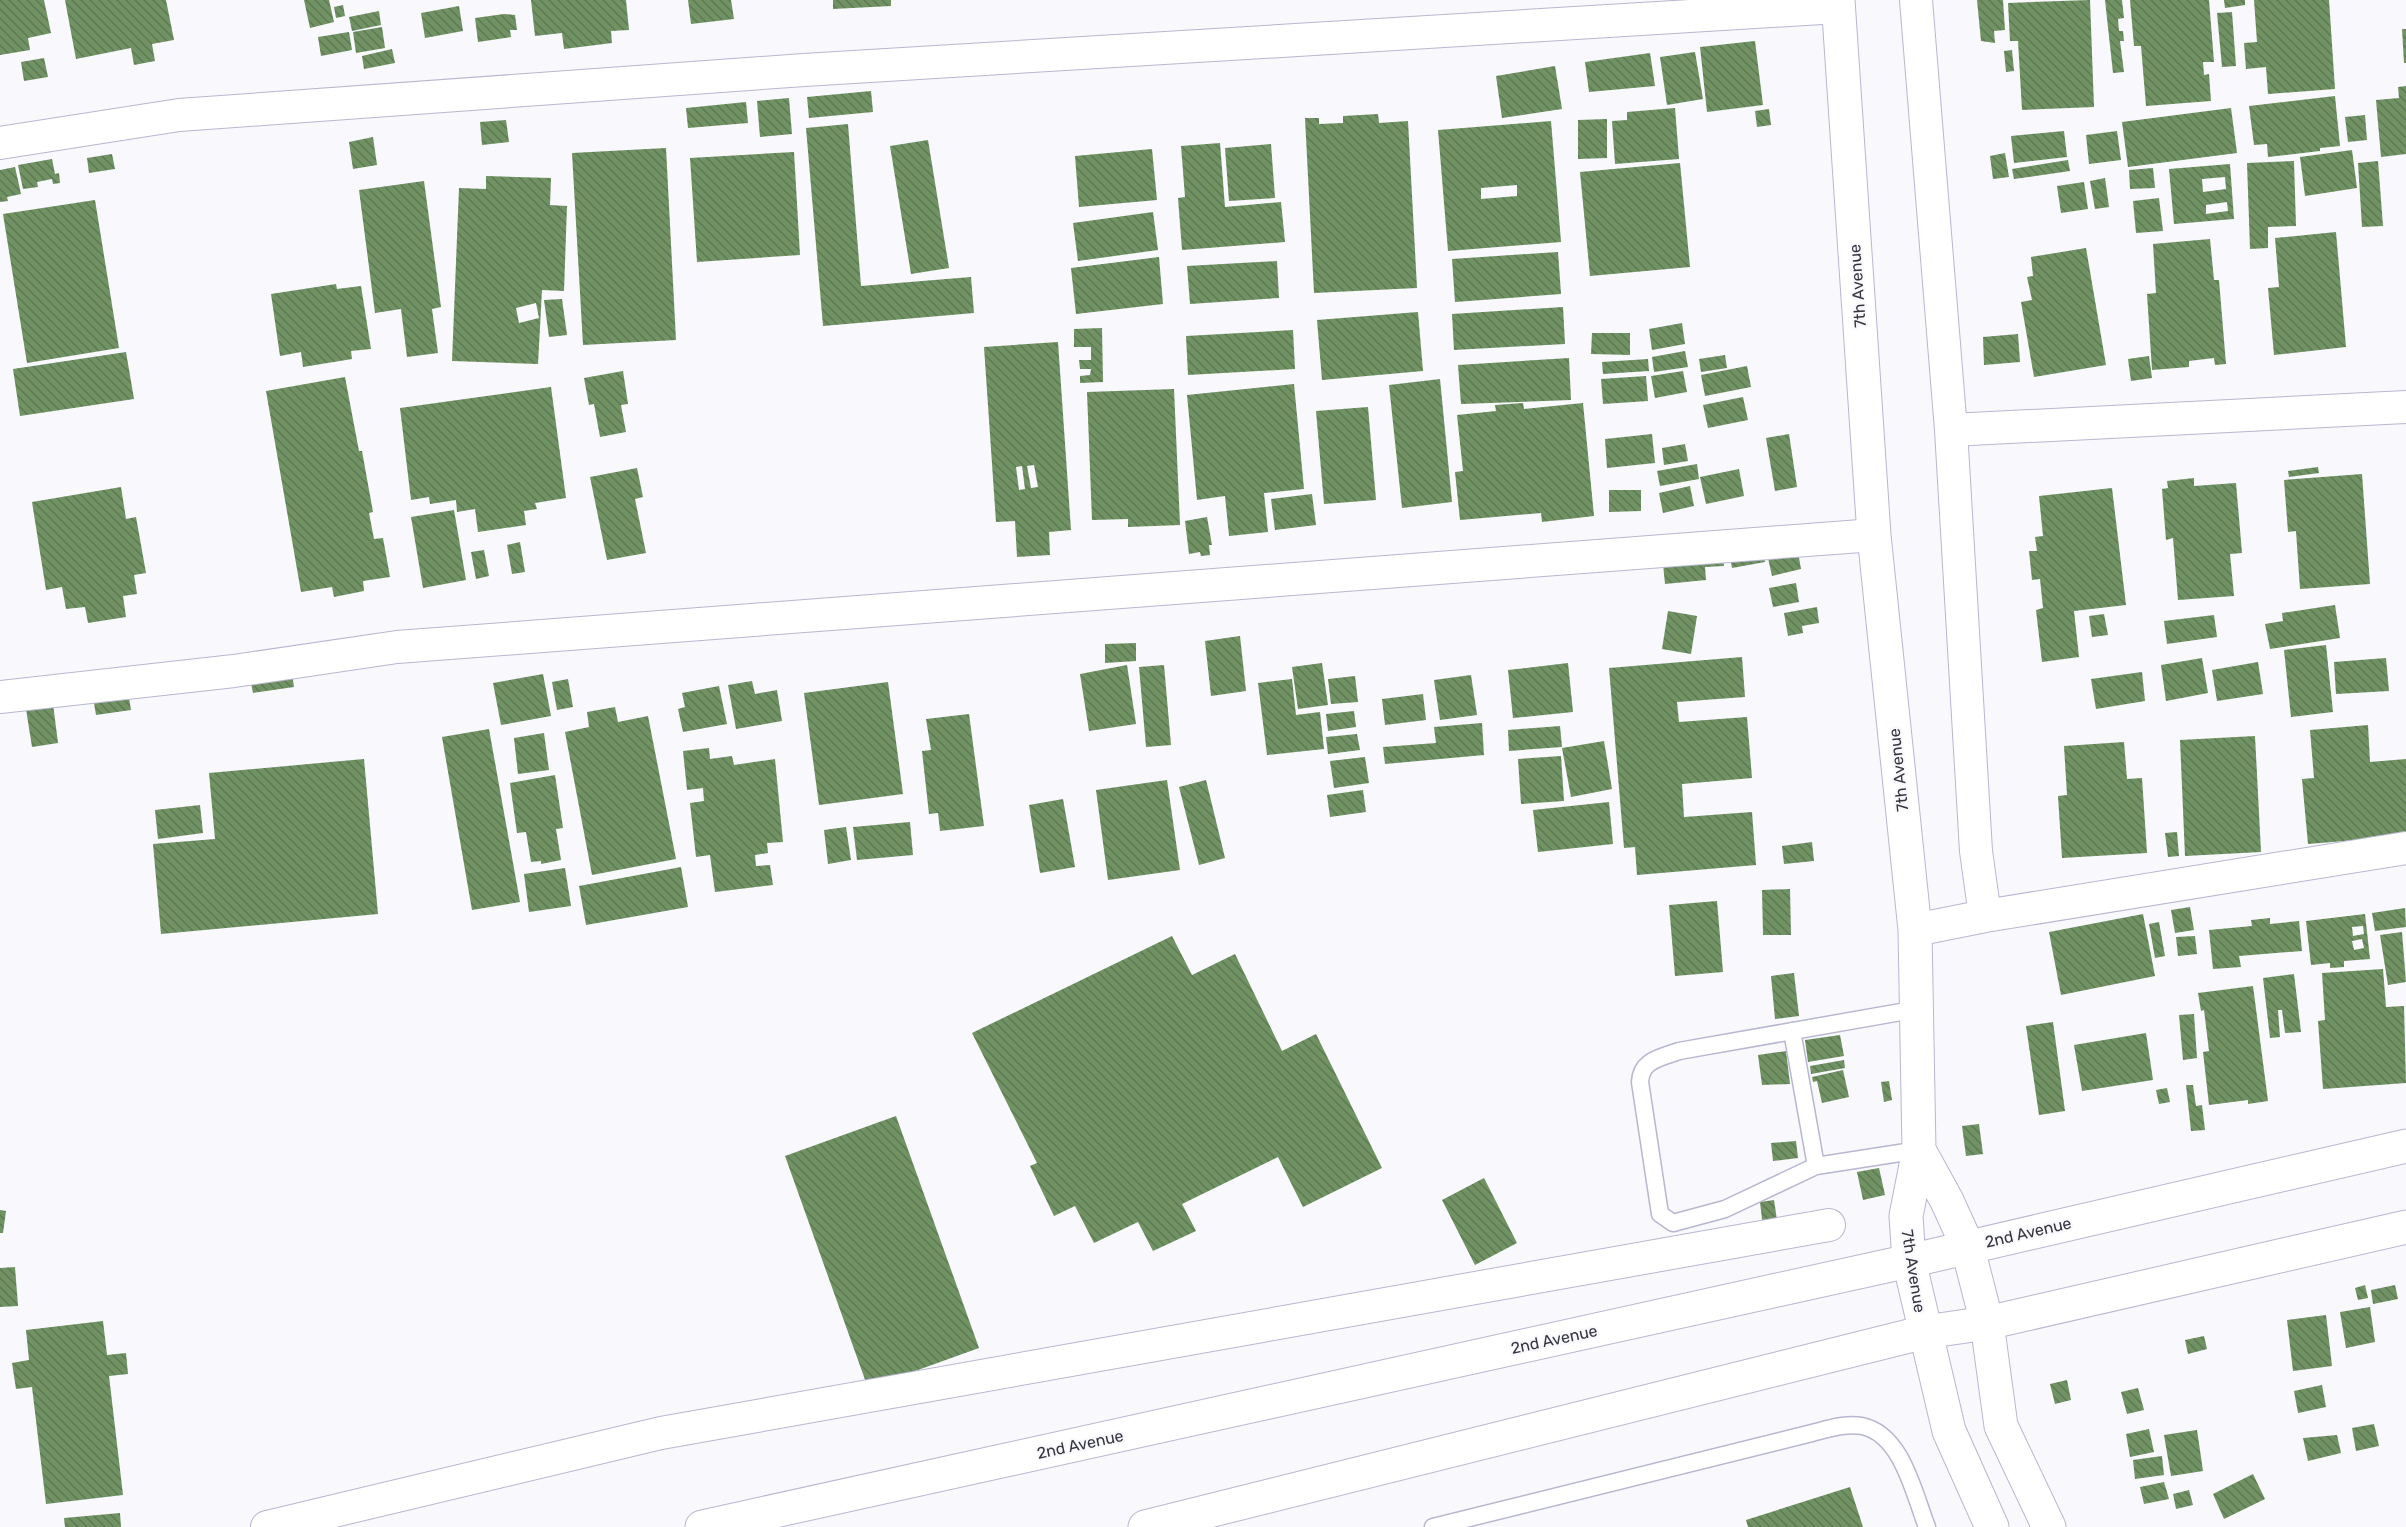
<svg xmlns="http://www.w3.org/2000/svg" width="2406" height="1527" font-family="Rubik,sans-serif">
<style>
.building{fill:url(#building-back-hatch);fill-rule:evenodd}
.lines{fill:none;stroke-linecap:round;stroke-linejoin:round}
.service-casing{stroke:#b7b7d1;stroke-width:19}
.minor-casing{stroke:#b7b7d1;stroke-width:34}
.tertiary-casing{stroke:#b7b7d1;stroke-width:35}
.secondary-casing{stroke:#b7b7d1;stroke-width:35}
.service{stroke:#fff;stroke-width:16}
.minor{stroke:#fff;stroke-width:32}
.tertiary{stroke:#fff;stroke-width:33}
.secondary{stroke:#fff;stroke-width:33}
.labels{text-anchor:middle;stroke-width:4.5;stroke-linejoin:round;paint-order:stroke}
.street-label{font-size:16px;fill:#353540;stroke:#f8f8fd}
</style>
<defs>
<pattern id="building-back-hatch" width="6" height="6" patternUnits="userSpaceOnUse" patternTransform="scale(1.5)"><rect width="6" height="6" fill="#719364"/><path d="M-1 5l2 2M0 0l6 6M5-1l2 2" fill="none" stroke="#5e7954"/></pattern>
</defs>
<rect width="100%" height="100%" fill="#f8f8fd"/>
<!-- building -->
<path class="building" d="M0 0H44L51 33 28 38 30 50 0 55Z
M65 0H166L174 40 152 44 155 61 134 65 131 48 76 59Z
M304 0H329L334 22 310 28Z
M531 0H626L629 30 611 31 612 43 564 49 562 33 535 36Z
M688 0H731L734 19 691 24Z
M833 0H891V6L833 9Z
M1977 0H2003L2005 30 1994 31 1995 43 1981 41Z
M2090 0 2094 107 2022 110 2018 41H2010L2008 3Z
M2105 0H2122L2124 18 2118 19 2119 31H2123L2124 41H2120L2124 72 2113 73Z
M2130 0H2209L2214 62H2203L2204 75 2209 74 2211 101 2146 106 2141 46H2134Z
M2224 0H2245V5L2225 8Z
M2254 0H2329L2335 89 2268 94 2266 67 2246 69 2244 43 2257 42Z
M343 5 345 16 336 18 334 7Z
M459 6 463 31 425 38 421 13Z
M379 11 381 25 352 31 349 17Z
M2232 12 2236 66 2222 67 2217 13Z
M504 14 515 15 517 30H510L511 37 478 42 475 18Z
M382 27 385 48 356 53 353 32Z
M2402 29H2406V63H2404Z
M349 32 352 50 321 56 318 37Z
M1755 41 1763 105 1707 112 1700 47Z
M392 49 395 63 364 69 362 56Z
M2012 50 2014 71 2006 72 2004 51Z
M1695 52 1703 99 1667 105 1660 57Z
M1650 53 1655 86 1589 92 1585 62Z
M44 58 48 77 24 81 21 62Z
M1555 66 1562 109 1502 118 1496 76Z
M2406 86V154L2381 157 2376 100 2399 98 2398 87Z
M871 91 873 112 809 118 807 97Z
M2335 96 2340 146 2320 148V151L2268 157 2267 144 2254 145 2249 106Z
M789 98 792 134 760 137 757 101Z
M746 102 748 123 688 128 686 108Z
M1675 108 1679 159 1615 164 1612 121 1627 120V112Z
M2231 108 2237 153 2128 167 2122 122Z
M1769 109 1771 125 1757 127 1755 111Z
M1378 114 1379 123 1408 121 1417 288 1314 293 1305 118H1319V124L1343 123V116Z
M2365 115 2367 140 2348 142 2345 117Z
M1607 119V158L1578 159V120Z
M506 120 509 142 482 145 480 122Z
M1551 121 1561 242 1448 251 1438 130ZM1517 185V196L1481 199V188Z
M848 124 861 286 971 277 974 313 823 326 806 128Z
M2064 131 2067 157 2014 163 2011 136Z
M2117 131 2121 160 2089 164 2086 135Z
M373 137 377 165 353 169 349 142Z
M928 140 949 268 911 274 890 146Z
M1220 143 1225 207 1281 202 1285 242 1182 250 1178 198 1185 197 1181 146Z
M1271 144 1275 198 1229 201 1225 148Z
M666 148 676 340 583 345 572 153Z
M1152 149 1157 200 1079 207 1075 156Z
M2352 150 2357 188 2305 196 2300 157Z
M794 152 800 255 697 262 690 158Z
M2005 153 2009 177 1993 179 1990 156Z
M112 154 115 169 89 173 87 158Z
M52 159 55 174 59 173 60 183 53 184 52 179 37 182 38 187 23 189 18 165Z
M2068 160 2070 171 2014 179 2012 169Z
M2294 161 2296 226 2268 227V248L2250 249 2247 163Z
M2378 161 2383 226 2362 227 2358 163Z
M1680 163 1690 267 1590 276 1580 172Z
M2230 164 2234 219 2174 224 2169 169ZM2225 177 2226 189 2203 192 2202 179ZM2227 202 2228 211 2206 214V205Z
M15 167 21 194 7 197 8 201 0 202V170Z
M2153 168 2155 188 2130 189 2129 170Z
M486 176 551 178 550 205 567 206 564 291 542 290 538 364 452 361 459 188 486 189ZM536 303 539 318 519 323 516 308Z
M2105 178 2109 207 2095 209 2090 181Z
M424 181 441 307 432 309 438 353 407 357 401 309 375 313 359 190Z
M2084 182 2088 209 2061 213 2057 186Z
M2159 198 2163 231 2136 233 2133 201Z
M95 200 119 348 27 363 3 214Z
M1153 212 1158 250 1078 261 1073 223Z
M2336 232 2346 347 2274 355 2268 288 2279 287 2275 238Z
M2210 239 2214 280H2219L2226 364 2215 365 2214 358 2189 361V367L2152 370 2147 294 2156 293 2153 244Z
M2086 248 2106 365 2034 377 2021 302 2032 300 2027 277 2033 276 2031 257Z
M1558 252 1561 294 1455 302 1452 259Z
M1159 257 1163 304 1076 314 1071 268Z
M1277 261 1279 298 1190 304 1187 266Z
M336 284 337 289 361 286 371 349 351 351 352 359 303 367 301 352 280 356 271 294Z
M562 299 567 335 549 337 544 300Z
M1563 307 1565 344 1454 350 1452 314Z
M1418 312 1423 371 1322 380 1317 320Z
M1682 323 1685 344 1652 350 1649 329Z
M1102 328 1103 382 1080 383V376L1090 375 1091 369H1080L1079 360H1091V347H1074V329Z
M1293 330 1295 369 1188 375 1186 336Z
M1592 333H1630V355L1591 354Z
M2018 334 2020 362 1984 365 1983 337Z
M1058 342 1071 530 1049 532 1050 555 1017 557 1015 521 996 522 984 347ZM1034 465 1038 487 1031 488 1027 466ZM1022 466 1025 489 1019 490 1016 467Z
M1685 351 1688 367 1654 372 1652 357Z
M126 352 134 399 20 416 13 369Z
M1725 355 1727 368 1701 372 1699 359Z
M2149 356 2152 378 2131 381 2128 359Z
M1569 358 1571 400 1461 404 1458 365Z
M1648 359 1649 371 1603 374 1602 362Z
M1747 366 1751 387 1705 396 1701 375Z
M623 371 628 404 621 405 626 432 600 437 594 404 589 405 584 378Z
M1683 371 1687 392 1655 398 1651 376Z
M1646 376 1648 401 1603 404 1601 379Z
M345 377 359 451H362L373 512 369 513 374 539 383 538 390 577 363 581 364 591 334 597 332 587 301 592 266 391Z
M1440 379 1452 502 1402 508 1389 385Z
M1294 384 1304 489 1264 493 1268 532 1229 536 1225 496 1197 500 1187 395Z
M551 387 566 498 535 503 537 509 524 511 526 525 478 532 475 509 457 512 456 500 430 504 429 497 411 500 400 408Z
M1174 389 1180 525 1128 527V519L1092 520 1087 392Z
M1743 397 1748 420 1708 428 1703 405Z
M1523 403 1524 409 1583 403 1594 516 1542 522 1541 513 1460 520 1455 472 1463 471 1457 415 1496 411 1495 405Z
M1368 407 1376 500 1324 504 1316 411Z
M1652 434 1655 463 1607 468 1605 439Z
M1789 434 1797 487 1775 491 1766 438Z
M1685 444 1688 461 1664 465 1662 448Z
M1697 464 1699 479 1660 486 1657 471Z
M2318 467 2319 473 2289 477 2288 471Z
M637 468 643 497 635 499 646 553 607 560 590 477Z
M1739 469 1744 496 1706 504 1700 477Z
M2362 474 2370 584 2300 589 2296 531 2288 532 2284 480Z
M2194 478V486L2236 483 2242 553 2230 554 2234 596 2178 600 2173 538 2166 540 2162 489 2168 488 2167 481Z
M1690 486 1694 506 1663 513 1659 493Z
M121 487 126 519 136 517 146 573 134 575 137 594 123 596 126 617 88 623 85 607 66 609 62 587 46 590 32 502Z
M2112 488 2126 605 2074 611 2079 657 2042 662 2036 610 2043 608 2040 579 2032 580 2029 551H2037L2035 537 2043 536 2039 496Z
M1609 490H1641V511L1609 512Z
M1312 494 1316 525 1275 530 1271 499Z
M454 510 466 580 423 588 411 517Z
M1207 517 1212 545H1209L1210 555 1201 556 1200 552 1189 554 1185 521Z
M520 542 525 572 512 574 507 545Z
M1762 546 1765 562 1732 568 1729 552Z
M1722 548 1724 566 1705 567 1706 580 1665 584 1662 554Z
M484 550 489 576 476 579 471 552Z
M1798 552 1801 569 1772 576 1768 558Z
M1796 583 1799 602 1773 607 1769 588Z
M2335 605 2340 638 2270 649 2265 624 2283 621 2282 613Z
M1817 607 1819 623 1802 626 1803 633 1788 636 1784 613Z
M1668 611 1697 616 1691 654 1662 649Z
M2104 614 2108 635 2092 637 2089 616Z
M2214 615 2217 637 2167 644 2164 621Z
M1240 636 1246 691 1211 696 1205 641Z
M1136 643V661L1105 663V644Z
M2326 645 2333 712 2291 717 2284 650Z
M1742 657 1745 697 1677 702 1679 722 1747 717 1752 778 1682 784 1684 817 1752 812 1756 865 1637 875 1635 847 1624 848 1609 668Z
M2202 658 2208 693 2166 701 2161 665Z
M2386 658 2389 691 2336 694 2334 662Z
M2258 662 2263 694 2217 701 2212 670Z
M1322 663 1328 705 1298 709 1292 667Z
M1568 663 1573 712 1513 718 1508 670Z
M1127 665 1136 724 1089 731 1080 674Z
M1164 665 1171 745 1146 747 1139 667Z
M291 667 294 687 253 693 249 674Z
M2142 672 2145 701 2096 709 2091 679Z
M543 674 551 716 501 725 493 683Z
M1471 675 1477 715 1440 720 1434 680Z
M1355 676 1358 702 1331 704 1328 679Z
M568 679 573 707 557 710 552 682Z
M1292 679 1296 715 1320 712 1324 749 1267 755 1258 683Z
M752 681 755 694 777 690 782 721 736 729 728 685Z
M888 682 903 794 819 805 804 693Z
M719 686 727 724 683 732 678 709 685 707 682 693Z
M1423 694 1426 720 1385 725 1382 699Z
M129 698 131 710 96 715 94 703Z
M53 704 58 743 32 747 26 709Z
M615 707 618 722 648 716 676 859 592 875 565 732 589 727 587 712Z
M1354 711 1356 727 1328 731 1326 714Z
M969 714 984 826 940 831 938 813 929 814 922 751 931 750 926 719Z
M1482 723 1484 755 1385 764 1383 747 1436 743 1434 727Z
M2368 725 2370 762 2406 759V836L2308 844 2302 779 2314 778 2310 730Z
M1560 726 1562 747 1509 751 1508 730Z
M489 729 520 902 472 910 442 737Z
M544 733 549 770 518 774 514 738Z
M1357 734 1360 750 1328 754 1326 737Z
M2255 736 2261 852 2185 856 2180 740Z
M1604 741 1612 789 1571 797 1562 748Z
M2124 742 2127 779 2142 778 2147 853 2062 858 2058 796 2067 795 2064 746Z
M709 748 710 759 732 756 734 765 775 759 783 842 767 843 768 853 755 855 756 866 770 865 773 885 715 892 710 855 696 857 690 803 704 801 703 788 687 790 683 751Z
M1561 756 1564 801 1521 804 1518 759Z
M1365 757 1369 783 1334 788 1330 761Z
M364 759 378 914 161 934 153 844 215 839 209 773Z
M555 775 563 828 556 829 561 860 541 864V861L531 862 526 832 517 833 510 783Z
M1167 780 1180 870 1108 880 1096 790Z
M1206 780 1225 858 1199 865 1179 787Z
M1363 790 1366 812 1330 817 1327 795Z
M1063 799 1075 867 1040 873 1029 805Z
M1609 802 1613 844 1538 852 1533 810Z
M200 805 203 833 158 839 155 810Z
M910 822 913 855 857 860 853 827Z
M846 827 851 860 828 864 824 830Z
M2177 832 2179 856 2168 857 2165 833Z
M1812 842 1814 861 1784 864 1782 846Z
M681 867 688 907 586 925 579 886Z
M565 868 571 906 529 912 524 874Z
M1790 889 1791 935H1763L1762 890Z
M1717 901 1723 972 1675 976 1669 905Z
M2190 907 2194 930 2175 933 2171 910Z
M2405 908 2406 927 2375 931 2372 913Z
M2143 914 2155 976 2061 995 2049 932Z
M2365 914 2370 959 2344 961V967L2330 968V963L2311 965 2306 921ZM2363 926 2364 934 2353 936 2352 927ZM2362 939 2364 948 2354 950 2352 941Z
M2270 918V924L2299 921 2302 951 2239 956 2241 967 2213 969 2209 930 2252 926 2251 920Z
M2159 922 2165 956 2155 958 2149 924Z
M2402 932 2406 982 2388 985 2380 935Z
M1172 936 1192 975 1235 954 1282 1051 1316 1034 1382 1168 1303 1207 1278 1157 1182 1204 1196 1231 1153 1251 1138 1222 1094 1243 1075 1206 1054 1216 1030 1166 1037 1163 972 1033Z
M2195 936 2197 954 2178 956 2176 937Z
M2383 969 2386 1007 2404 1006 2406 1083 2323 1089 2318 1021 2325 1020 2322 973Z
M1794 973 1799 1016 1775 1019 1771 976Z
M2294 974 2301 1032 2285 1033 2282 1010H2278L2280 1037 2270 1038 2263 978Z
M2253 986 2268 1101 2248 1104V1100L2209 1105 2203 1052 2209 1051 2204 1010 2201 1011 2198 993Z
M2194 1014 2197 1058 2183 1060 2179 1015Z
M2053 1022 2065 1111 2039 1115 2026 1026Z
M2146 1033 2153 1080 2082 1091 2074 1045Z
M1840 1035 1844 1056 1808 1062 1805 1040Z
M1786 1051 1790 1084 1762 1085 1758 1055Z
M1844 1060 1845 1068 1811 1074 1810 1066Z
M1843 1070 1849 1097 1822 1103 1817 1081 1813 1082 1812 1077Z
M1889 1081 1892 1100 1884 1102 1881 1082Z
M2186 1085H2193L2196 1106 2202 1105 2205 1130 2191 1131Z
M2167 1088 2170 1102 2159 1104 2156 1090Z
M896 1116 979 1348 868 1388 785 1156Z
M1979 1124 1983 1154 1966 1156 1962 1126Z
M1796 1141 1798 1158 1773 1161 1771 1143Z
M1879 1168 1885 1195 1863 1200 1857 1172Z
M1484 1178 1517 1243 1475 1265 1442 1200Z
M1774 1200 1778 1227 1763 1228 1760 1202Z
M0 1210 6 1211 3 1233H0Z
M15 1267 18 1306 0 1307V1268Z
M2365 1285 2368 1298 2358 1300 2355 1288Z
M2395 1285 2398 1299 2373 1304 2371 1290Z
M2370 1307 2375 1342 2346 1348 2340 1312Z
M2326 1315 2332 1366 2293 1371 2287 1320Z
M103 1321 107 1355 126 1353 128 1374 109 1376 123 1495 46 1504 32 1387 16 1389 12 1363 29 1360 26 1330Z
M2204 1336 2207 1349 2188 1354 2185 1340Z
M2067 1380 2071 1400 2055 1404 2050 1384Z
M2322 1385 2326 1407 2298 1413 2294 1391Z
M2138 1388 2144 1410 2127 1414 2121 1392Z
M2374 1424 2379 1446 2356 1451 2352 1428Z
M2149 1429 2154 1452 2130 1457 2126 1434Z
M2197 1430 2203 1471 2171 1476 2164 1435Z
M2337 1435 2341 1453 2308 1461 2303 1438Z
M2162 1456 2164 1475 2135 1479 2133 1460Z
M2253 1474 2265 1499 2224 1519 2213 1494Z
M2164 1482 2169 1499 2144 1504 2140 1487Z
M1850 1487 1863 1527H1748L1746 1520Z
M2189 1490 2193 1505 2176 1509 2173 1494Z
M120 1513 121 1527H65L64 1518Z"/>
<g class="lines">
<!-- service casing -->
<g class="service-casing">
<path id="service" d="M1918 1009 1679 1051C1660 1058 1641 1060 1640 1082L1660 1214 1673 1223 1725 1209 1816 1166 1919 1150
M1792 1031 1816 1166
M1433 1527 1812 1433C1828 1429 1846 1423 1862 1426 1902 1434 1914 1494 1927 1527"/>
</g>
<!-- minor casing -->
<g class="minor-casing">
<path id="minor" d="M0 143 179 115 804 70 1838 7
M1951 430 2406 407
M0 697 234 671 397 647 1874 535
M1985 916 2406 848
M1915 930 1985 916 1976 851 1951 430 1916 0
M267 1527 661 1433 1829 1225"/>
</g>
<!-- tertiary casing -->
<g class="tertiary-casing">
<path id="tertiary" d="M702 1527 1909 1261 2406 1146
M1145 1527 1925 1332 1987 1323 2406 1227"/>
</g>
<!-- secondary casing -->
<g class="secondary-casing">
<path id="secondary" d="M1838 0 1874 535 1915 930 1919 1150 1906 1216 1909 1261 1949 1431 1992 1527
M1919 1150 1947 1201 1967 1245 1987 1323 2001 1426 2049 1527"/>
</g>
<!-- service -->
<use href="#service" class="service"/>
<!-- minor -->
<use href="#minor" class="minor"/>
<!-- tertiary -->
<use href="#tertiary" class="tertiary"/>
<!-- secondary -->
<use href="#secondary" class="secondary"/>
</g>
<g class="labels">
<!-- street labels -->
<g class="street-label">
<text transform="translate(1857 286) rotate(-94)" y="6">7th Avenue</text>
<text transform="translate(1898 770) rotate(-96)" y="6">7th Avenue</text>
<text transform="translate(2028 1232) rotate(-13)" y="6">2nd Avenue</text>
<text transform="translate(1914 1271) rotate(81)" y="6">7th Avenue</text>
<text transform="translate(1554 1339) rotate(-12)" y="6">2nd Avenue</text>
<text transform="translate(1080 1444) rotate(-12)" y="6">2nd Avenue</text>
</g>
</g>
</svg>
